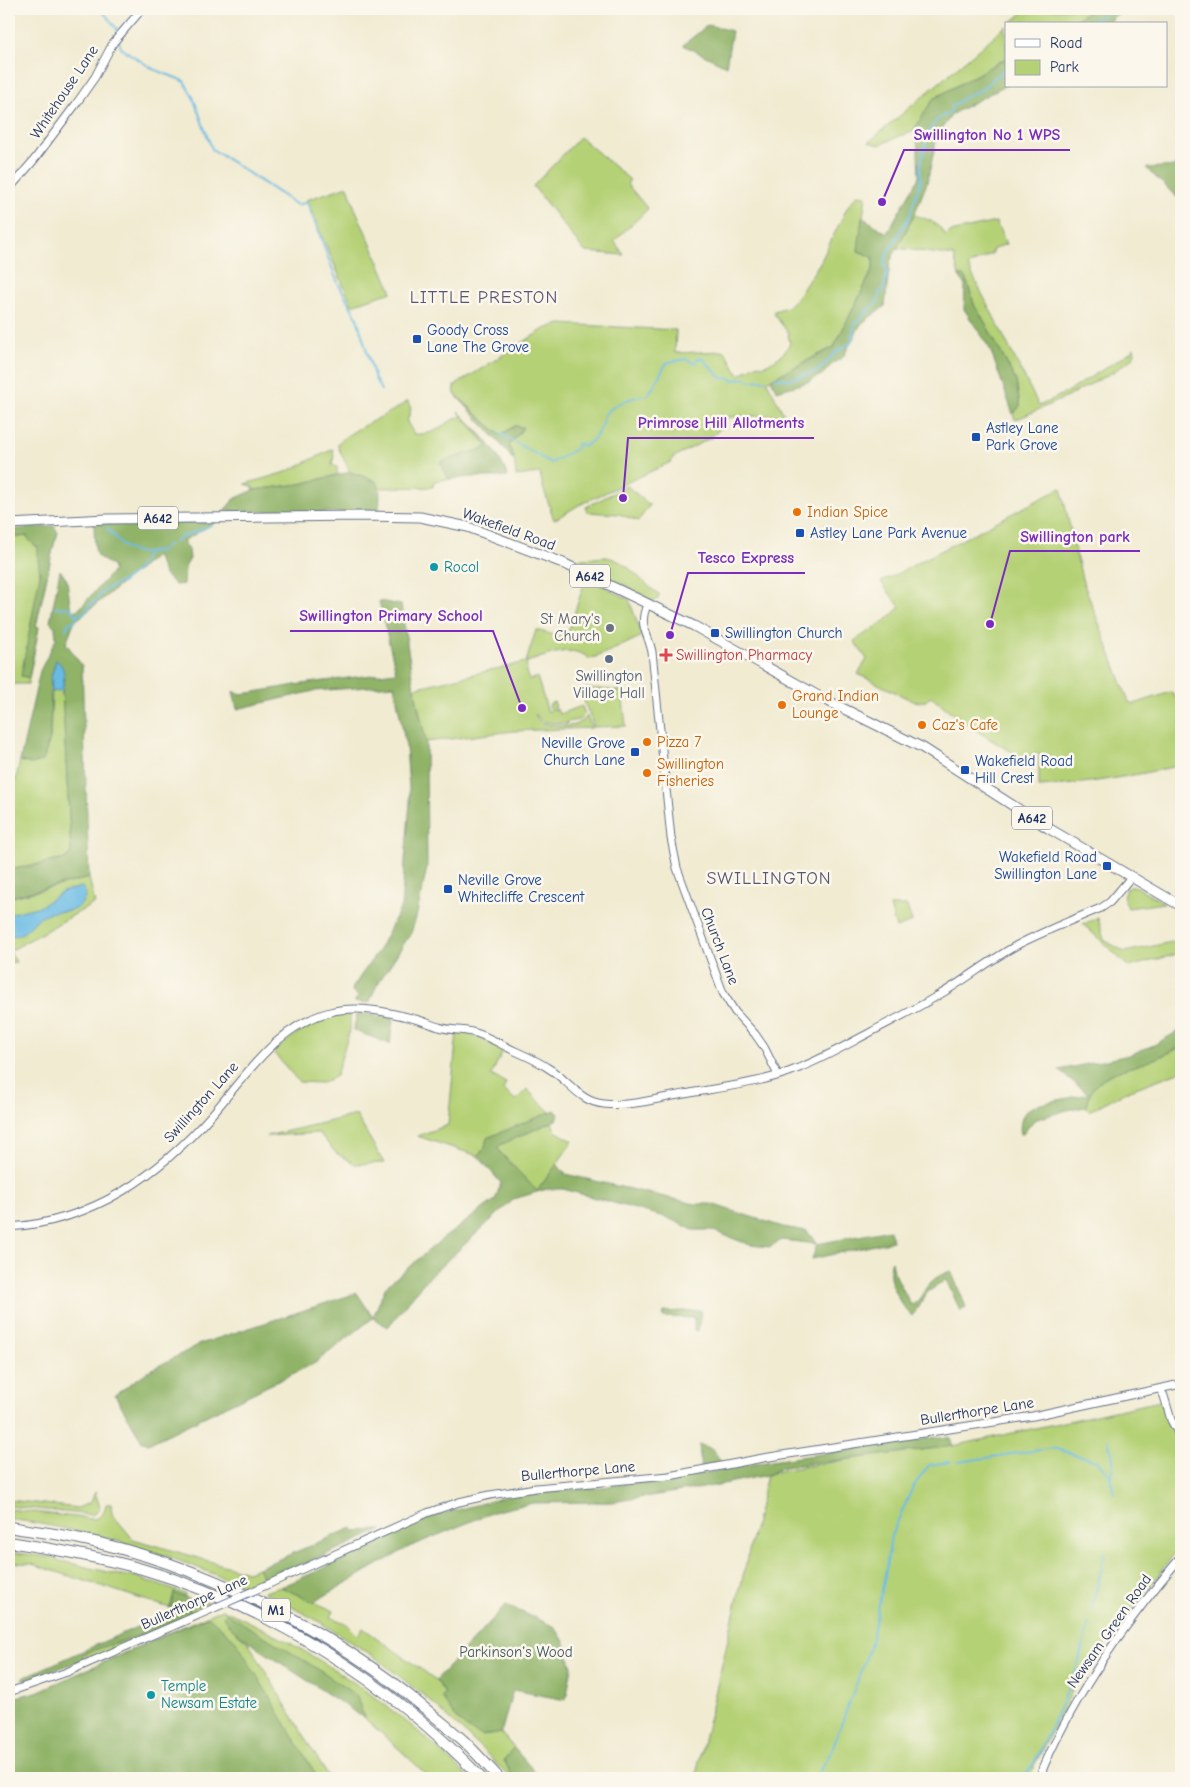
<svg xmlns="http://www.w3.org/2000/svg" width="1190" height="1787" font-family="'Comic Neue',sans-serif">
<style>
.green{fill:#b5d176;stroke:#68806a}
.forest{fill:#90b367;stroke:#567162}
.water{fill:#69bbe4;stroke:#4275a1}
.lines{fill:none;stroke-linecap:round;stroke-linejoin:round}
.stream{stroke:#69bbe4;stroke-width:2}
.minor-casing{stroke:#667187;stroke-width:9}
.major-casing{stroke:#667187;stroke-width:11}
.highway-casing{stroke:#667187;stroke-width:12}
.minor{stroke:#fff;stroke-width:7}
.major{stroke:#fff;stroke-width:9}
.highway{stroke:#fff;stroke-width:10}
.minor-bridge-casing{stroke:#667187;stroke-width:9;stroke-linecap:butt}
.minor-bridge{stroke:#fff;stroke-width:7}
.transit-dot{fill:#1a4fb4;stroke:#fbf7ec;stroke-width:2}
.food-dot{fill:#e8710a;stroke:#fbf7ec;stroke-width:2}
.culture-dot{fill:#0f9aa8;stroke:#fbf7ec;stroke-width:2}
.worship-dot{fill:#6b7280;stroke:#fbf7ec;stroke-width:2}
.health-dot{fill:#e0444e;stroke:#fbf7ec;stroke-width:2}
.service-dot{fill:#5c6f8a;stroke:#fbf7ec;stroke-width:2}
.labels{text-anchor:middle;stroke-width:5;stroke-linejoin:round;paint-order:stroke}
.shield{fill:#fbf7ec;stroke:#5e6b89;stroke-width:1}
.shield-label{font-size:14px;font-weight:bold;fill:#1b2f5e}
.street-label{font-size:15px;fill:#1b2f5e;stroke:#fbf7ec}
.transit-label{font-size:15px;fill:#164399;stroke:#fbf7ec;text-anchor:start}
.food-label{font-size:15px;fill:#c56008;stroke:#fbf7ec;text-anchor:start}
.culture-label{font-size:15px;fill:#0d838f;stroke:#fbf7ec;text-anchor:start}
.worship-label{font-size:15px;fill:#5b616d;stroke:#fbf7ec;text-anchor:end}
.health-label{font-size:15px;fill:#be3a42;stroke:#fbf7ec;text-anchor:start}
.service-label{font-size:15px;fill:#4e5e75;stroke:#fbf7ec}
.park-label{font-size:15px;fill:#425864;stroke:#fbf7ec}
.quarter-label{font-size:18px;letter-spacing:1px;fill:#5a5570;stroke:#fbf7ec}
.leader{fill:none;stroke:#7b2cbf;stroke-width:2}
.callout-dot{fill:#7b2cbf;stroke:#fbf7ec;stroke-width:2}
.callout-label{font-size:16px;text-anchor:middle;font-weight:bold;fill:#7b2cbf;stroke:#fbf7ec;stroke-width:5;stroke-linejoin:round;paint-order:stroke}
</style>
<rect width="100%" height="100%" fill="#fbf7ec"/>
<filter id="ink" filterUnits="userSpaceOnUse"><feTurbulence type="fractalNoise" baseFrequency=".02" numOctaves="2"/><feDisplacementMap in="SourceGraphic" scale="10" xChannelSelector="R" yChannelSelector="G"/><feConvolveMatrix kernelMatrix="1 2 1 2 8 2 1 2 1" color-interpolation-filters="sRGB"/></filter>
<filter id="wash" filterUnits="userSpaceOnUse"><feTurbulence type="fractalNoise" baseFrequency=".0096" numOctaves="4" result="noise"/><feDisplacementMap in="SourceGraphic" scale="20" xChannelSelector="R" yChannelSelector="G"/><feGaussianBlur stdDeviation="1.12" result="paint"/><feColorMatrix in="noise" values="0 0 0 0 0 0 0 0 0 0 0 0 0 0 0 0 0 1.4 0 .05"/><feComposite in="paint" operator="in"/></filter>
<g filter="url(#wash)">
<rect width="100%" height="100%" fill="#f1ebd2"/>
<!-- green -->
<path class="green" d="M1027 9H1093L1068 24H1009Z
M1006 26V58L933 99 914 130 879 145 869 142Z
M580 137 630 180 627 184 648 209 614 241 624 255 585 252 533 186Z
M348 186 354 206 392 292 352 305 306 200Z
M857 195 866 196 858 251 873 257V269L834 347 767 381 784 415 730 417 719 425 720 429 712 437 674 457 671 462 579 505 554 520 543 487 540 473 516 476 514 458 509 446 523 428 515 426 500 435 455 394 454 386 544 329 560 324 676 330 675 353 725 351 739 375 758 364 762 366C773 362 785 355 790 343L788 335 789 334 774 314V311L787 307 799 295 821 261 848 206Z
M914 215C929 219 938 223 946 236L950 232 996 222 1006 244 992 250 993 253 968 266 1039 406 1067 392 1132 351 1134 348 1135 353 1133 358 1113 372 1067 397 1015 420 1013 414 1020 406 1016 381 982 317 975 307 966 279 963 276H959L954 256 897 248Z
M408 401 411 409 407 422 414 434C442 435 440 422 463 416L489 447 441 462 449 479 434 481 433 487 380 488 375 480 350 472 338 447V443C358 425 386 417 408 401Z
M333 449 334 456 332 465 337 467V475L300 484 254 490 252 486 245 484 286 472Z
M627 486 650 505 638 521 619 514 587 512 586 507Z
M1061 488 1082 579 1129 702 1134 704 1171 692 1176 698 1181 696V765C1134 776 1087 784 1039 787V752L1026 759C991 742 961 721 931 696L926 701 915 702 858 674 867 659 854 641 885 621 900 607 881 582Z
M58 533 54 544 36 626 39 627 28 684H9V538Z
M606 557C628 560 642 584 659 594L658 599 651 602 630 588 569 560Z
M586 578 629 599 642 636 617 648 590 659C571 643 548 656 527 662L526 672 529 680 537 677 548 712 551 710 549 704 554 702 556 706 554 707V710L557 709 559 714 582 706 585 714 579 720 567 722V724L543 722 535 714 537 718 543 724C558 725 577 731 587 716L592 728 513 731 426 742 414 688 526 662 536 630 566 638Z
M587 688 622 691 626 726 594 727 580 691Z
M62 690 71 852 65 859 9 870V809L20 761 31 764 50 738 52 692Z
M89 878 95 903 10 951 16 962 9 963V898Z
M1133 886 1137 887 1164 903 1128 908 1123 896 1126 889Z
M890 906H907L912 922 896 928Z
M1098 918 1104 940 1125 952 1181 940V953L1129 967 1083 924Z
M341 1015H350V1029L336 1076 322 1083 299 1082 273 1052 296 1034 317 1022Z
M457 1032 477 1036 503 1051 491 1075 506 1083 503 1090 516 1100 527 1089 551 1113 487 1138 485 1147 478 1156 417 1136 448 1125Z
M1181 1047V1071L1125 1092 1089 1111 1086 1107C1091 1100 1085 1094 1097 1084 1112 1069 1130 1069 1149 1061 1160 1057 1171 1052 1181 1047Z
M356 1115 384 1163 355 1164 336 1153 319 1133 267 1136Z
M552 1122 555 1131 573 1141 537 1192 500 1152 497 1147 502 1144Z
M1160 1401 1168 1424 1181 1447V1545L1076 1684 1028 1778H695L767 1475 784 1470 851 1459 953 1446Z
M95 1492 100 1507 97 1512 92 1515 9 1506V1500L78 1508 91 1502Z
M106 1504H111L112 1514 133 1539 247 1572 258 1568 264 1581 247 1588C225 1579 202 1569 180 1561 124 1541 67 1527 9 1519V1509L93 1519C103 1517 104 1513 106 1504Z
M9 1552 57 1558V1560L129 1577 130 1575 185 1594V1597L174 1594 170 1608 32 1564 9 1562Z
M281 1587 334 1611 331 1617 347 1624 358 1635 363 1628 436 1680 446 1695 482 1736 501 1733 514 1748 504 1760 513 1778H510L482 1749 428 1699 375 1657 318 1621 264 1592Z
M197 1598 212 1604 194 1612V1614L91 1660 87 1658 85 1653 137 1636 191 1614 189 1608 201 1604 196 1601Z
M222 1609C314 1650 398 1707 469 1778H430L399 1749 363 1717 231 1628 248 1642 329 1778H9V1699L37 1692Z"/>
<!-- forest -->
<path class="forest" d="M1093 9H1126L1114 16 1107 24H1068Z
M708 25 732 31 726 66 683 45Z
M1006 58V85L952 114 937 136 927 183 914 215 890 262 885 306 861 324 843 357 832 364 823 374 808 382 777 391 771 379 834 347 873 269V257L858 251 862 217 887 233 919 177 917 134 914 130 933 99Z
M1177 166 1181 170V201L1146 168Z
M959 276H963L966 279 975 307 982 317 1016 381 1020 406 1013 414 990 349 964 309 965 284Z
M455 394 500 435 515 426 523 427 509 446 514 458 512 459 505 449Z
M458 411C478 431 498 449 508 477H471L449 479 440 462 488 447Z
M350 472C382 483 381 479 379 513L224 511 234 499 254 490 300 484Z
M216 522 183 541 189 550 190 559 185 567 184 584 175 585 165 575 156 556 74 622 66 643 82 666 89 878 9 897V870L65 859 71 852 62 690 65 678H51L50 738 43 761 31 764 20 761 40 671 56 639 55 627 50 622 60 570 67 580 70 604 73 611 79 609 113 571 112 566 97 556 95 548 94 524Z
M54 526 58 533 54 544 36 626 39 627 29 678 21 676 40 574 38 559V548L30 541 27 536 9 538V530Z
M379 601 401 605 414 688 426 742 427 868 416 918 411 933 377 985 369 1003 354 1002 358 997 352 991 353 987 380 948 401 907 410 802 406 746 394 685 314 691 237 709 233 691 239 694 249 693 301 684 396 672Z
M360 1013 393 1018 390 1044 353 1030 357 1015Z
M1180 1030H1181V1047C1171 1052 1160 1057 1149 1061 1130 1069 1112 1069 1097 1084 1086 1094 1091 1100 1086 1107L1067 1110 1034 1120 1023 1134H1021C1019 1127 1021 1117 1026 1111 1033 1103 1076 1097 1088 1094L1059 1070 1129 1055 1154 1045Z
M555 1110 559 1114 556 1120 502 1144 498 1147 500 1152 537 1191 557 1164 565 1174 695 1204H711L783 1227 807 1231 817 1244 890 1230 893 1241 812 1259 817 1244 782 1240 769 1247 750 1245 711 1230H693L668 1218 563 1189H547L514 1199 425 1281 388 1327 373 1318 315 1363 148 1444 142 1441 115 1395 147 1372 200 1344 357 1293 373 1317 386 1286 441 1240 495 1200 501 1183 478 1156 485 1147 487 1138Z
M892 1261 894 1272 911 1305C920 1303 923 1290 930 1283 936 1277 942 1274 951 1271L966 1307 960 1310 947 1282 945 1280 928 1292 912 1316C899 1304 884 1278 892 1261Z
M701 1310 698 1331 694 1330V1318L663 1317 664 1312Z
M939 1437 950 1438 953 1446 784 1467 767 1475 708 1487 612 1502 533 1503 496 1511 409 1547 313 1602 281 1587 347 1558 431 1517 513 1495 594 1488 685 1477 771 1461Z
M699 1445C712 1446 716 1453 722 1464L701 1467Z
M352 1528 354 1531 382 1530 264 1581 258 1568Z
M174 1593 202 1604 189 1608 191 1614 137 1636 83 1654 85 1659 24 1681 22 1678 175 1610 170 1608Z
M506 1605 555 1627 565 1643 572 1667 566 1700 513 1690 501 1733C496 1734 487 1736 481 1735 464 1731 449 1711 442 1696L445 1694 436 1680Z
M226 1613 313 1666 357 1696 364 1718 258 1648 231 1628 223 1616Z
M208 1616 236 1641 318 1778H9V1699L37 1692Z
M514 1748 540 1778H513L504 1760Z"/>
<!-- water -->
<path class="water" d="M56 660C66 667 65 679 62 690L52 692 51 678Z
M81 887 83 888 86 894C79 919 59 907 44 915 31 921 26 939 9 935V914L41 906 62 892Z"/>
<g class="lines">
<!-- stream -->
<path class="stream" d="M101 9 117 29 118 34
M1087 24 1113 9
M119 41 121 48 153 69 184 81 193 97 212 149 297 205 307 202 337 281 357 318 375 379 381 390
M775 378 791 379 818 371 836 352 851 343 854 326 865 312 870 311 872 306 878 302 880 292 884 288 887 272 884 264 887 253 908 219 921 180 920 167 929 131 936 121 950 112 951 107 965 97 981 90 1006 68
M499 433 551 463 576 449 578 443 585 446 595 438 604 422 603 417C610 407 624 400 636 397 640 396 644 397 647 395 657 386 659 372 668 362L687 359 693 363 697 362V358L704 359C708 366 716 372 722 378H729L733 380 745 378 750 381 765 380
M107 528 124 547 134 552 147 553
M174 542C185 533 198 533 211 525
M56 608C66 607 71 605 76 615L83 614 93 602 96 601C102 589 114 586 125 580 135 574 143 563 147 553L160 551 169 544
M66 630 68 624 75 621 78 616
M1108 1440C1112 1454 1116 1464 1110 1476
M958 1462 1053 1448 1097 1461 1110 1476 1114 1493
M1092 1609 1105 1552
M816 1777 831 1752 870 1647 885 1575 891 1536 913 1487 929 1465 949 1462
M1023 1778 1034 1763 1071 1683 1078 1664 1089 1623"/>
</g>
</g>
<g filter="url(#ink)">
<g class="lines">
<!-- minor casing -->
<g class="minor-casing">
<path id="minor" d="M9 189 34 160 76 104 95 77 113 43 142 9
M647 605C638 626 648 632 652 652L671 838 677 868 723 993 735 1012 755 1034 764 1047 778 1075
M9 1227C94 1222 160 1174 214 1112 248 1073 277 1026 330 1012 357 1005 389 1012 415 1019 424 1021 431 1025 439 1027 451 1031 464 1029 476 1033 489 1037 502 1045 515 1051 526 1056 538 1061 548 1068 569 1080 579 1102 604 1104 630 1107 659 1098 684 1094 722 1087 764 1083 799 1068 824 1058 848 1044 871 1032 893 1020 916 1009 937 996 966 980 992 958 1021 943 1047 930 1074 919 1101 908L1110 902 1132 876
M1160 1389 1164 1396 1171 1420 1181 1438
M271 1583 427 1513 459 1502 490 1495 536 1488 669 1476 763 1458 1033 1416 1181 1384
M9 1692 67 1672 196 1616
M1039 1778C1072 1697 1124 1624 1181 1557"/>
</g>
<!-- major casing -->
<g class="major-casing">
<path id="major" d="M9 524 107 519 363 516 420 517 468 527 563 563 694 626 822 698 923 748 1048 828 1181 906"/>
</g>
<!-- highway casing -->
<g class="highway-casing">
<path id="highway" d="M9 1527C31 1531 54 1533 76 1538 201 1563 331 1629 427 1710 440 1721 453 1731 465 1742 477 1754 488 1766 499 1778
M9 1542C54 1549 99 1557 142 1569 269 1606 391 1683 481 1778"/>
</g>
<!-- minor -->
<use href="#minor" class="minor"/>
<!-- major -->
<use href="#major" class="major"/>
<!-- highway -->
<use href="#highway" class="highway"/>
<!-- minor-bridge casing -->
<g class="minor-bridge-casing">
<path id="minor-bridge" d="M196 1616 271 1583"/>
</g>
<!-- minor-bridge -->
<use href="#minor-bridge" class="minor-bridge"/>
</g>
</g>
<!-- markers -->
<g class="transit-dot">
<rect x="412" y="334" width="10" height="10" rx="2.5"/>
<rect x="971" y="432" width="10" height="10" rx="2.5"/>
<rect x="795" y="528" width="10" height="10" rx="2.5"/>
<rect x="710" y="628" width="10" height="10" rx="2.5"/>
<rect x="630" y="747" width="10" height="10" rx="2.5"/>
<rect x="960" y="765" width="10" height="10" rx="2.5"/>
<rect x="1102" y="861" width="10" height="10" rx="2.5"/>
<rect x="443" y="884" width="10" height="10" rx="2.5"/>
</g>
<g class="food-dot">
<circle cx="797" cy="512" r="5"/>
<circle cx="782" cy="705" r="5"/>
<circle cx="922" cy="725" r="5"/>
<circle cx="647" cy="742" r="5"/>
<circle cx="647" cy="773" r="5"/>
</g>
<g class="culture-dot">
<circle cx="434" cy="567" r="5"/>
<circle cx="151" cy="1695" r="5"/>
</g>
<circle class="worship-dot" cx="610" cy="628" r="5"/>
<path class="health-dot" d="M663.5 647.5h5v5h5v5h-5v5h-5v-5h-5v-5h5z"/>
<circle class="service-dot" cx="609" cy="659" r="5"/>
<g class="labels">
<!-- shield labels -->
<g class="shield">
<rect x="138" y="506.5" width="40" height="23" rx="4"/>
<rect x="570" y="564.5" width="40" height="23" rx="4"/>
<rect x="1012" y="806.5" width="40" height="23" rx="4"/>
<rect x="262" y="1598.5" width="28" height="23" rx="4"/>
</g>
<g class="shield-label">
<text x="158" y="523">A642</text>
<text x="590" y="581">A642</text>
<text x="1032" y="823">A642</text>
<text x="276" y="1615">M1</text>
</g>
<!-- street labels -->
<g class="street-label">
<text transform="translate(64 92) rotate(-56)" y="5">Whitehouse Lane</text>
<text transform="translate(509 529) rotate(20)" y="5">Wakefield Road</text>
<text transform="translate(720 946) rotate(69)" y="5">Church Lane</text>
<text transform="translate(201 1102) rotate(-48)" y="5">Swillington Lane</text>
<text transform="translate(977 1411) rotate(-9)" y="5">Bullerthorpe Lane</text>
<text transform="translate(578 1471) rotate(-5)" y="5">Bullerthorpe Lane</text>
<text transform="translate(194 1602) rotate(-24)" y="5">Bullerthorpe Lane</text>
<text transform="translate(1109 1631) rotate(-55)" y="5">Newsam Green Road</text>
</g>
<!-- transit labels -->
<g class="transit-label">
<text x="427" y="335">Goody Cross<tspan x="427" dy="17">Lane The Grove</tspan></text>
<text x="986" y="433">Astley Lane<tspan x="986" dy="17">Park Grove</tspan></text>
<text x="810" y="538">Astley Lane Park Avenue</text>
<text x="725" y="638">Swillington Church</text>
<text x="625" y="748" text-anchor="end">Neville Grove<tspan x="625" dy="17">Church Lane</tspan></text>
<text x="975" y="766">Wakefield Road<tspan x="975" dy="17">Hill Crest</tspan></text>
<text x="1097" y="862" text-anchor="end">Wakefield Road<tspan x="1097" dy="17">Swillington Lane</tspan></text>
<text x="458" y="885">Neville Grove<tspan x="458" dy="17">Whitecliffe Crescent</tspan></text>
</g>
<!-- food labels -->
<g class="food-label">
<text x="807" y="517">Indian Spice</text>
<text x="792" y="701">Grand Indian<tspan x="792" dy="17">Lounge</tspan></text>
<text x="932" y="730">Caz's Cafe</text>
<text x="657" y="747">Pizza 7</text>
<text x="657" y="769">Swillington<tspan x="657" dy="17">Fisheries</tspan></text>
</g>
<!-- culture labels -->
<g class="culture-label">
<text x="444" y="572">Rocol</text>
<text x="161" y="1691">Temple<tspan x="161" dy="17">Newsam Estate</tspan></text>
</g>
<!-- worship labels -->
<g class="worship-label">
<text x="600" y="624">St Mary's<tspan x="600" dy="17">Church</tspan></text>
</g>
<!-- health labels -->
<g class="health-label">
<text x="676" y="660">Swillington Pharmacy</text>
</g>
<!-- service labels -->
<g class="service-label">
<text x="609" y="681">Swillington<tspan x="609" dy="17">Village Hall</tspan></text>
</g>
<!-- park labels -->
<g class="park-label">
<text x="516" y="1657">Parkinson's Wood</text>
</g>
<!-- quarter labels -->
<g class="quarter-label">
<text x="484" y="303">LITTLE PRESTON</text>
<text x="769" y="884">SWILLINGTON</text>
</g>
</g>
<!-- callouts -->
<path class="leader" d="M882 202L904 150H1070M623 498L628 438H814M990 624L1010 551H1140M670 635L688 573H805M522 708L493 631H290"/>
<g class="callout-dot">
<circle cx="882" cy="202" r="5"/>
<circle cx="623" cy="498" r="5"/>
<circle cx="990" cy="624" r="5"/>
<circle cx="670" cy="635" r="5"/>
<circle cx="522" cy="708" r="5"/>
</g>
<g class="callout-label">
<text x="987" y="140">Swillington No 1 WPS</text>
<text x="721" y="428">Primrose Hill Allotments</text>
<text x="1075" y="542">Swillington park</text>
<text x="746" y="563">Tesco Express</text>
<text x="391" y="621">Swillington Primary School</text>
</g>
<!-- margin -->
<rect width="1190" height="1787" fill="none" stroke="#fbf7ec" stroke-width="30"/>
<!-- legend -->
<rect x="1005" y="22" width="162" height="65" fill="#fbf7ec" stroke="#a1a7b3"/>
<rect x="1015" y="39" width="25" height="8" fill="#ffffff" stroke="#a1a7b3"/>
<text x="1050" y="48" font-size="15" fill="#1b2f5e">Road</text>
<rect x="1015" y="60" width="25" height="15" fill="#b5d176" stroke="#a1a7b3"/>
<text x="1050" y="72" font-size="15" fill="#1b2f5e">Park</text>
</svg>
